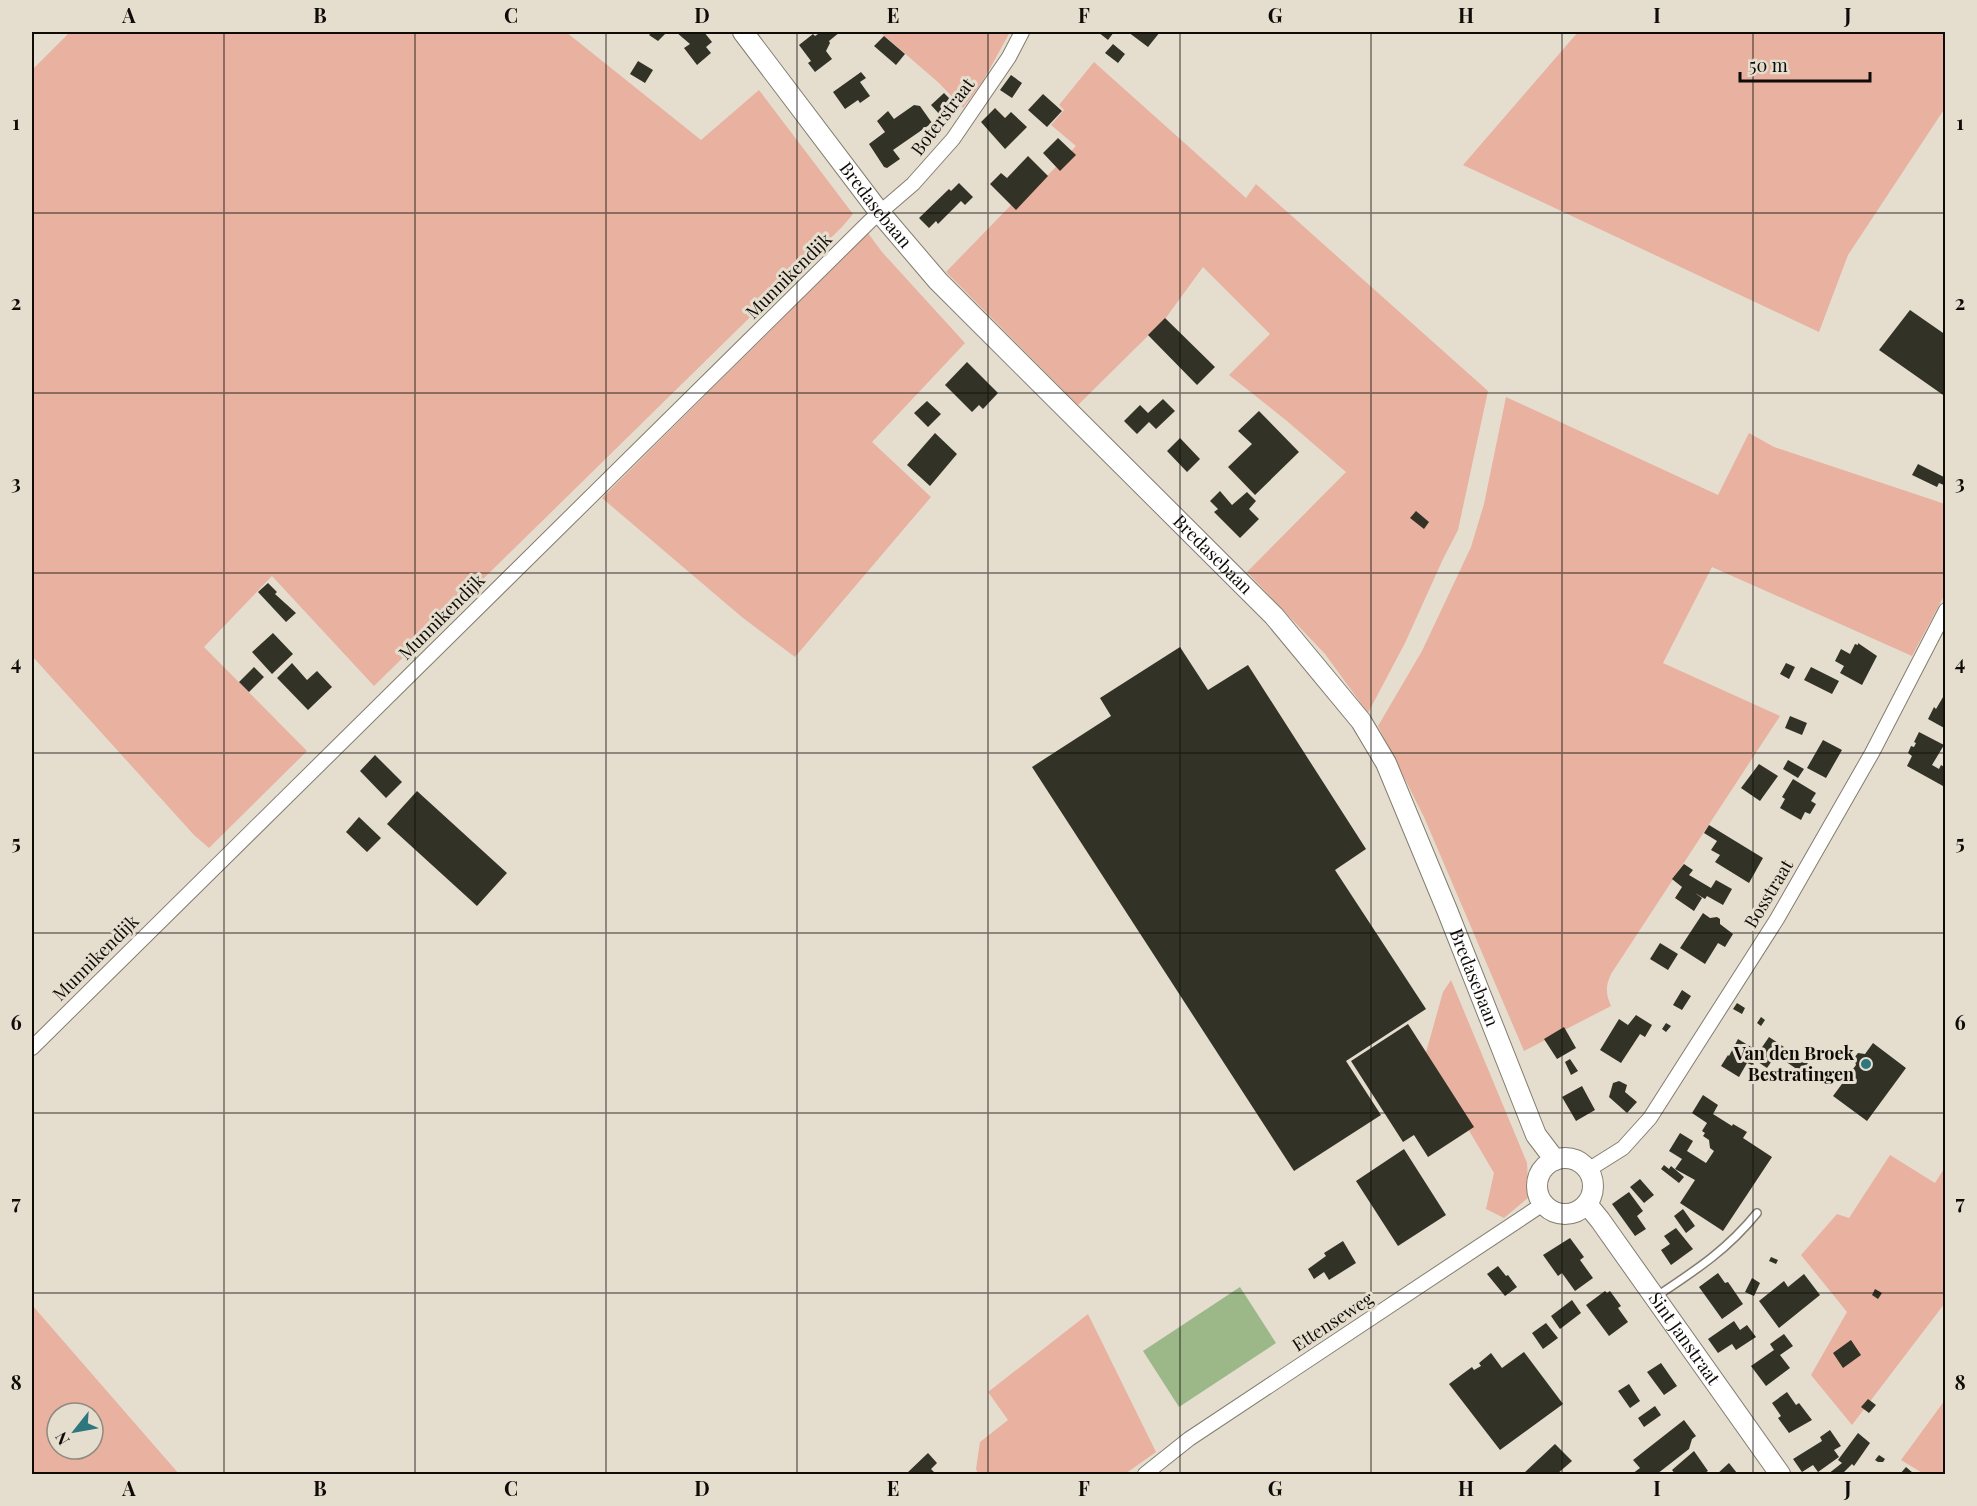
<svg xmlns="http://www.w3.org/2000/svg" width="1977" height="1506" font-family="'Playfair Display',serif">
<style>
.green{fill:#e8b1a0;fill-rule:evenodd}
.water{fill:#9cb889}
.building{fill:#323326}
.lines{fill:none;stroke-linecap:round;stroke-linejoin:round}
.lane-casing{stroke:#837d6f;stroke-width:10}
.street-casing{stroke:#837d6f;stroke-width:16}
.secondary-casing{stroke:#837d6f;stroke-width:22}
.lane{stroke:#fff;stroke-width:7}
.street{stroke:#fff;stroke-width:14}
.secondary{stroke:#fff;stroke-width:20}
.grid{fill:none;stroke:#0f0c07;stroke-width:1.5;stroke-opacity:0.55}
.poi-dot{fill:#2e777e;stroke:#e5decf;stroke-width:2}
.labels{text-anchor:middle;stroke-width:6;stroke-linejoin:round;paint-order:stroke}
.street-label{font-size:18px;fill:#0f0c07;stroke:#e5decf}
.poi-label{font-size:18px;font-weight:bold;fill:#0f0c07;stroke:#e5decf;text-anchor:end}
.neatline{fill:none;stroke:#0f0c07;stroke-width:2}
.grid-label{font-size:20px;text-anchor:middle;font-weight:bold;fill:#0f0c07}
</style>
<rect width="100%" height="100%" fill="#e5decf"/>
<!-- green -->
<path class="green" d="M70 32H566L701 140 759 90 853 214 842 227 374 686 272 576 204 647 307 751 209 848 194 835 32 656V70Z
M880 32H1010L983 81 963 108 939 83Z
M1578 32H1945V108L1848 255 1819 332 1463 165Z
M1094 62 1246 198 1256 184 1488 391 1458 530 1443 559 1405 643 1368 713 1325 654 1247 572 1346 472 1287 421 1229 375 1270 334 1203 267 1165 319 1078 405 946 272 1011 205 1016 208 1076 146 1051 125 1064 110 1059 105Z
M868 233 882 252 965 343 872 442 931 497 795 657 743 618 602 498Z
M1506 397 1718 495 1749 433 1774 447 1945 504V594L1912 656 1712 567 1663 663 1780 716 1611 974C1605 987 1606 994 1611 1006L1524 1051 1424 817 1378 726 1422 651 1471 547 1484 504Z
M1451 980 1527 1163 1529 1197 1504 1218 1486 1209 1494 1173 1425 1056 1443 992Z
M1890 1155 1935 1183 1945 1167V1303L1852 1425 1811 1375 1847 1312 1801 1255 1837 1214 1849 1218Z
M32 1305 179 1474H32ZM57 1413H93V1449H57Z
M1088 1314 1156 1452 1125 1474H978L976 1469 980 1442 1008 1420 988 1392Z
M1945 1400V1474H1924L1901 1460Z"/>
<!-- water -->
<path class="water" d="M1240 1287 1276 1343 1179 1407 1143 1351Z"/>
<!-- building -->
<path class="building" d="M652 32H667L658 41 649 35Z
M676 32H704L712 42 706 47 711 53 697 65 684 48 690 44Z
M821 32H840L829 41 830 43 826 51 832 59 815 72 808 63 811 61 799 45 813 34 815 36Z
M1098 32H1114L1108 40Z
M1128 32H1160L1148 47Z
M884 36 905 54 896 65 874 46Z
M1113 44 1125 54 1118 63 1105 53Z
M638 61 653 70 645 83 630 74Z
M861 72 866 78 860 82 870 96 860 103 858 100 845 109 833 92Z
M1011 75 1022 83 1012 98 1000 90Z
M944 93 954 103 941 116 931 105Z
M1043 94 1062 111 1047 127 1028 110Z
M914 105 920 106 932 123 893 150 900 159 887 168 884 167 869 144 885 132 877 121 888 111 894 119Z
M995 108 1005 118 1011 112 1027 127 1005 149 981 122Z
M1058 138 1076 155 1060 171 1043 153Z
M1028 156 1048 176 1016 210 990 184 1001 173 1007 178Z
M959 183 973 197 965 205 961 201 938 224 936 221 929 228 919 218 949 189 951 191Z
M1910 310 1946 335V397L1879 350Z
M1165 318 1215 367 1197 385 1148 335Z
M967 362 998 393 983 409 979 405 972 412 945 385Z
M1163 399 1175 411 1156 429 1149 422 1137 434 1124 421 1140 405 1148 413Z
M927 401 941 414 928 427 914 413Z
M1259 411 1299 452 1255 495 1228 467 1252 444 1238 431Z
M935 433 957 454 930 486 907 465Z
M1180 438 1200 459 1187 472 1167 451Z
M1918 464 1946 478V486L1939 483 1937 487 1912 475Z
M1220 491 1232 505 1247 492 1256 501 1249 509 1259 519 1240 538 1214 512 1218 509 1210 501Z
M1416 511 1429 522 1424 529 1410 518Z
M268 583 277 592 275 594 296 613 286 622 258 592Z
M273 633 293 654 272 674 252 652Z
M1858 643 1877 656 1862 685 1840 673 1844 666 1835 661 1841 649 1850 654 1855 644 1858 645Z
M1180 647 1208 690 1248 665 1366 849 1335 870 1426 1009 1346 1061 1381 1115 1294 1171 1032 767 1111 716 1100 698Z
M292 663 307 680 317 671 332 687 308 710 277 678Z
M1786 663 1795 667 1789 679 1780 674Z
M254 667 264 677 249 692 239 682Z
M1811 667 1839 681 1832 694 1804 680Z
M1946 692V729L1928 719 1934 707 1936 709Z
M1790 716 1807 723 1802 735 1785 728Z
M1919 732 1944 745 1932 765 1939 769 1941 765 1946 768V781L1943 786 1907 766 1912 756 1908 753 1911 746 1914 747 1916 743 1914 742Z
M1823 740 1842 750 1826 778 1807 768Z
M375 755 402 782 386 798 360 771Z
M1788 760 1804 769 1798 778 1783 769Z
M1759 764 1778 776 1760 801 1741 788Z
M1793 779 1816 793 1811 801 1816 804 1810 814 1805 812 1801 820 1780 808 1785 799 1782 797Z
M417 791 507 873 477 906 387 824Z
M359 817 381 838 367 852 346 832Z
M1709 825 1763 858 1749 883 1715 862 1720 855 1711 850 1717 841 1704 833Z
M1684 864 1693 870 1689 875 1711 888 1716 880 1732 889 1723 905 1707 896 1705 899 1695 893 1702 898 1694 911 1675 898 1682 887 1672 879Z
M1703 913 1710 918 1717 917 1720 919V924L1733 934 1725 947 1718 943 1705 964 1680 948Z
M1660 943 1678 954 1668 970 1650 959Z
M1682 990 1691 996 1682 1010 1673 1005Z
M1737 1003 1745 1008 1742 1014 1733 1009Z
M1636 1015 1652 1025 1645 1037 1640 1034 1621 1063 1600 1050 1619 1019 1628 1025Z
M1761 1017 1765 1020 1761 1026 1757 1023Z
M1666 1023 1671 1026 1666 1032 1662 1029Z
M1408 1024 1474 1127 1428 1157 1414 1135 1403 1142 1351 1061Z
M1564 1027 1576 1048 1557 1059 1544 1039Z
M1769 1037 1808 1063 1801 1072 1776 1055 1767 1068 1755 1060 1752 1065 1747 1063 1739 1077 1721 1066 1728 1055 1729 1056 1738 1039 1756 1050 1755 1051 1758 1053Z
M1873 1043 1906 1068 1867 1121 1833 1096 1856 1065 1854 1058 1858 1053 1865 1054Z
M1570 1059 1578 1071 1571 1075 1565 1062Z
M1619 1081 1627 1085 1625 1092 1637 1102 1627 1113 1609 1097 1613 1083Z
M1582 1086 1595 1110 1576 1121 1562 1097Z
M1703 1095 1718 1105 1713 1114 1732 1126 1733 1124 1747 1132 1743 1138 1772 1157 1723 1231 1680 1203 1695 1180 1675 1169 1682 1159 1669 1151 1680 1133 1693 1141 1687 1151 1706 1163 1714 1151 1710 1148 1709 1140 1703 1136 1705 1133 1702 1131 1707 1123 1692 1113Z
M1404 1149 1446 1215 1398 1246 1356 1181Z
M1664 1165 1669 1169 1671 1166 1684 1177 1679 1183 1661 1169Z
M1640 1179 1654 1195 1644 1203 1630 1187Z
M1629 1192 1643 1211 1637 1216 1646 1229 1635 1236 1612 1204Z
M1683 1209 1695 1226 1686 1233 1674 1216Z
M1676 1228 1693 1249 1671 1265 1661 1250 1670 1244 1664 1236Z
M1570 1238 1584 1257 1580 1260 1593 1278 1575 1291 1562 1273 1558 1276 1543 1255Z
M1343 1241 1356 1263 1329 1280 1324 1272 1314 1279 1308 1269 1326 1256 1324 1253Z
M1771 1257 1778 1260 1776 1264 1769 1261Z
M1498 1266 1506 1276 1508 1275 1517 1287 1505 1296 1487 1274Z
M1718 1273 1725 1283 1728 1282 1743 1304 1722 1319 1699 1287Z
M1804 1274 1820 1295 1779 1328 1759 1301 1784 1281 1788 1287Z
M1752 1278 1760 1283 1754 1296 1745 1292Z
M1875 1289 1882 1293 1878 1299 1872 1295Z
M1605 1291 1607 1293 1610 1291 1621 1306 1618 1308 1628 1322 1609 1336 1586 1305Z
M1572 1300 1581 1313 1560 1329 1551 1316Z
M1734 1321 1740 1330 1747 1325 1756 1337 1736 1350 1732 1344 1718 1353 1708 1339Z
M1546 1323 1558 1338 1543 1349 1532 1333Z
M1784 1334 1793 1346 1780 1355 1790 1368 1766 1386 1751 1366 1774 1350 1770 1344Z
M1851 1340 1861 1355 1843 1368 1833 1353Z
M1524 1352 1563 1404 1500 1450 1449 1384 1472 1367 1474 1370 1481 1366 1479 1363 1491 1353 1502 1368Z
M1661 1363 1677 1386 1664 1395 1647 1372Z
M1629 1384 1640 1401 1630 1408 1618 1391Z
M1787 1392 1796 1405 1799 1403 1812 1420 1789 1433 1778 1418 1781 1416 1772 1403Z
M1868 1399 1876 1405 1869 1413 1861 1407Z
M1655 1406 1661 1415 1644 1427 1638 1418Z
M1684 1420 1696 1436 1692 1439 1689 1449 1657 1474H1632L1640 1468 1633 1460Z
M1830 1430 1841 1446 1834 1450 1839 1457 1818 1472 1813 1465 1802 1472 1793 1459 1822 1441 1820 1437Z
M1858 1433 1870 1443 1854 1466 1852 1464 1842 1474H1828L1842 1463 1838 1460Z
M1555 1444 1572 1461 1557 1474H1523Z
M1694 1451 1708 1471 1703 1474H1675L1672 1470Z
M928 1453 937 1463 931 1469 936 1474H906Z
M1879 1455 1885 1459 1883 1462H1878L1875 1460Z
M1729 1463 1737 1473 1717 1474Z
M1906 1467 1913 1473 1912 1474H1900Z"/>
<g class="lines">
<!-- lane casing -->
<g class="lane-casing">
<path id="lane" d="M1657 1296C1696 1270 1727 1250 1757 1213"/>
</g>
<!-- street casing -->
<g class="street-casing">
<path id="street" d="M32 1048 870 221 913 184 953 139 1009 57 1022 32
M1588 1170 1623 1148 1650 1118 1777 919 1872 753 1946 610
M1145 1474 1189 1439 1543 1204"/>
</g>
<!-- secondary casing -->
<g class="secondary-casing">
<g id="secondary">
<path id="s1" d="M743 32 880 213 938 281 1274 616 1361 721 1386 763 1447 910 1536 1135 1555 1160"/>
<circle cx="1565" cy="1186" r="28"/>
<path id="s2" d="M1587 1204 1600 1220 1780 1474"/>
</g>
</g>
<!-- lane -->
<use href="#lane" class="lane"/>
<!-- street -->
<use href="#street" class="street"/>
<!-- secondary -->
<use href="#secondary" class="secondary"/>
</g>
<!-- grid -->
<path class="grid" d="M224 32V1474M415 32V1474M606 32V1474M797 32V1474M988 32V1474M1180 32V1474M1371 32V1474M1562 32V1474M1753 32V1474M32 213H1946M32 393H1946M32 573H1946M32 753H1946M32 933H1946M32 1113H1946M32 1293H1946"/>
<!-- markers -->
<circle class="poi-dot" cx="1866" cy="1064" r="6"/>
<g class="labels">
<!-- street labels -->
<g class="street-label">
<text transform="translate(943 117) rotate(-53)" y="6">Boterstraat</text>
<text dy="6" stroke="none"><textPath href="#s1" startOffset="218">Bredasebaan</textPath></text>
<text transform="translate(789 276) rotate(-45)" y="6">Munnikendijk</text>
<text dy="6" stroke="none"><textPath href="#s1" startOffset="704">Bredasebaan</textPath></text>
<text transform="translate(442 617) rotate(-45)" y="6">Munnikendijk</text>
<text transform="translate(1769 894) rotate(-59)" y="6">Bosstraat</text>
<text transform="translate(96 958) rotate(-45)" y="6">Munnikendijk</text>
<text dy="6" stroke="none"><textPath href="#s1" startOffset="1208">Bredasebaan</textPath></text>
<text transform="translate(1333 1322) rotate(-33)" y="6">Ettenseweg</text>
<text dy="6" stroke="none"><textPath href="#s2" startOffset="166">Sint Janstraat</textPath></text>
</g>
<!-- poi labels -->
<g class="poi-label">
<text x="1854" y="1060">Van den Broek<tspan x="1854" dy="21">Bestratingen</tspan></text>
</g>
</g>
<!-- border -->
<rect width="1977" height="1506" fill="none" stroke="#e5decf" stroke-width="66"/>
<!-- north arrow -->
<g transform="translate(75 1431) rotate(239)"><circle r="28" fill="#e5decf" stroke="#8f8a7f" stroke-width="1.5"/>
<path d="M0-4.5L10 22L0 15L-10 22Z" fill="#2e777e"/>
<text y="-9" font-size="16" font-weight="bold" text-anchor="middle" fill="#0f0c07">N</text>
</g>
<!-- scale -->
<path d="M1740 72v9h130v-9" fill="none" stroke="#0f0c07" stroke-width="3"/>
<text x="1749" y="72" font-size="18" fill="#0f0c07" stroke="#e5decf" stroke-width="4.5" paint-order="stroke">50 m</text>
<rect x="33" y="33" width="1911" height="1440" class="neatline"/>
<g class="grid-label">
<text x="129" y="23">A</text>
<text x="320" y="23">B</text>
<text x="511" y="23">C</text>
<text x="702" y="23">D</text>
<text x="893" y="23">E</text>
<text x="1084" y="23">F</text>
<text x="1275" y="23">G</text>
<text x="1466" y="23">H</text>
<text x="1657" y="23">I</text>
<text x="1848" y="23">J</text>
<text x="16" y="130">1</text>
<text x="1960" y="130">1</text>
<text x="16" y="310">2</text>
<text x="1960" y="310">2</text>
<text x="16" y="490">3</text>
<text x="1960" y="490">3</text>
<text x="16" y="670">4</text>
<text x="1960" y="670">4</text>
<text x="16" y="850">5</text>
<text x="1960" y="850">5</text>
<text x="16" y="1030">6</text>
<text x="1960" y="1030">6</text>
<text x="16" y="1210">7</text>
<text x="1960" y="1210">7</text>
<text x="16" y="1390">8</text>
<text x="1960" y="1390">8</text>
<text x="129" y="1496">A</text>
<text x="320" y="1496">B</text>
<text x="511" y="1496">C</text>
<text x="702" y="1496">D</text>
<text x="893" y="1496">E</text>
<text x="1084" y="1496">F</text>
<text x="1275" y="1496">G</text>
<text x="1466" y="1496">H</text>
<text x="1657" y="1496">I</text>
<text x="1848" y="1496">J</text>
</g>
</svg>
